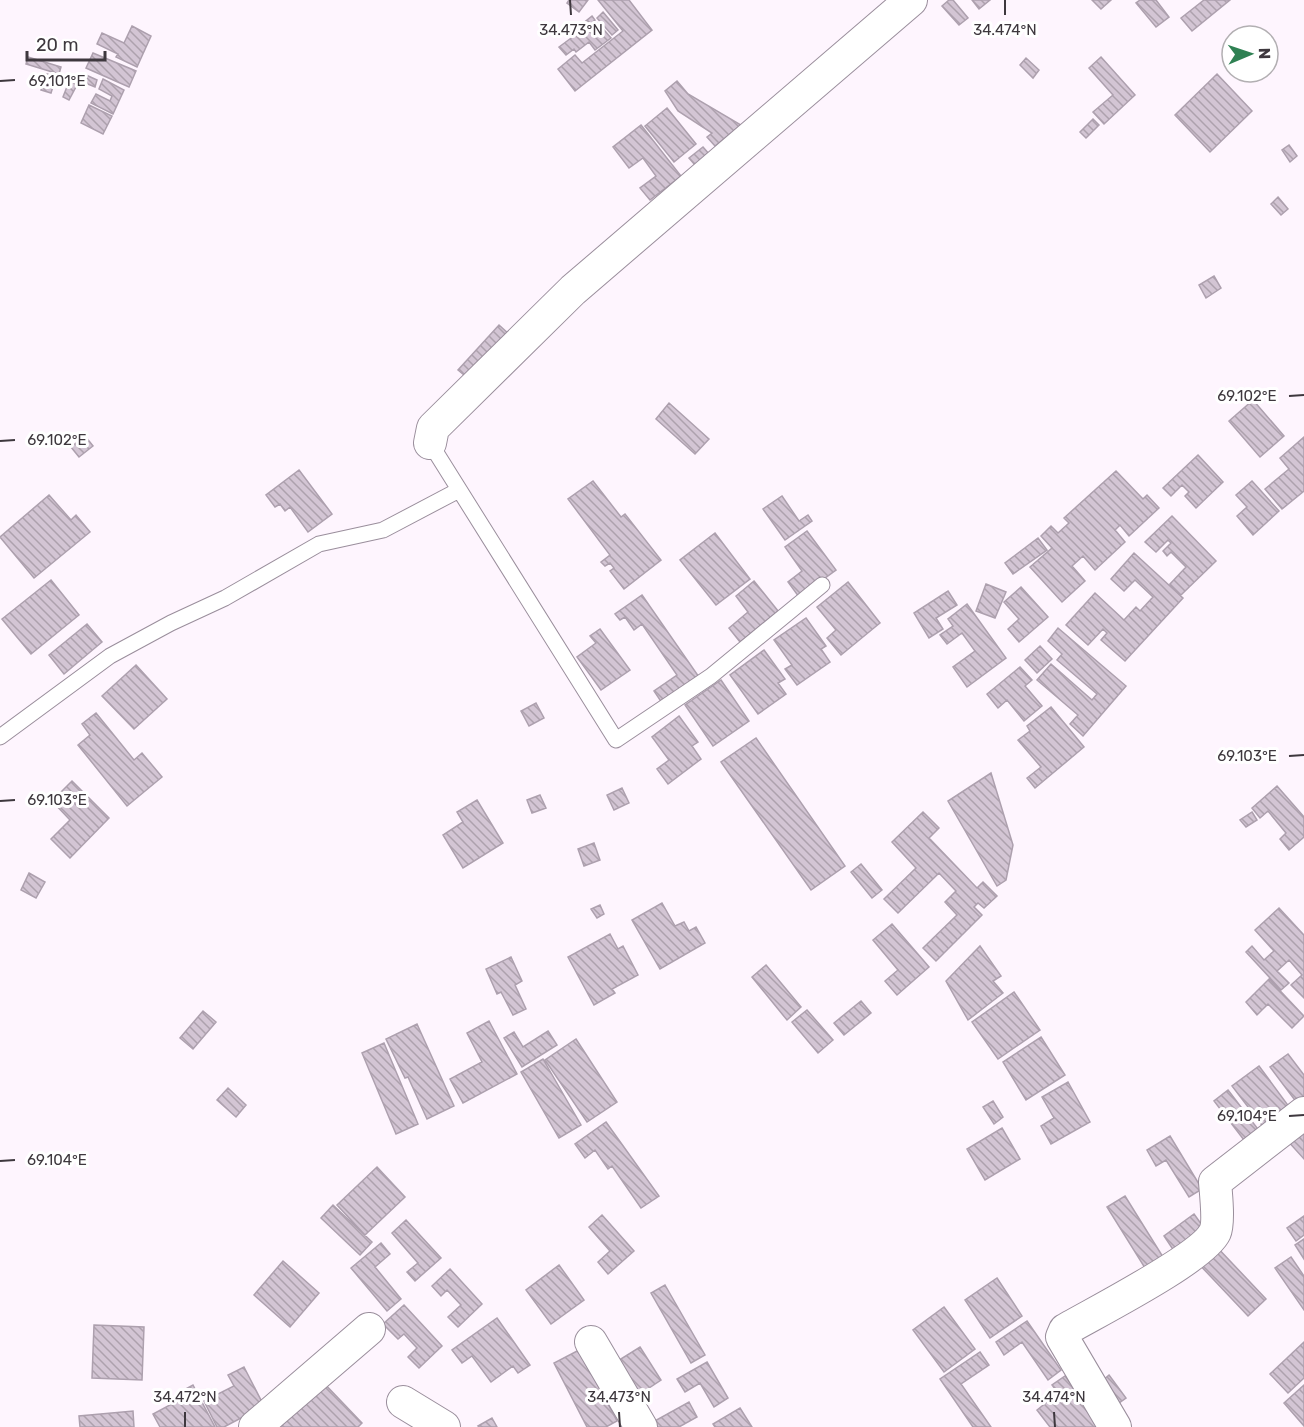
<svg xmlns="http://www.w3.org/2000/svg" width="1304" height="1427" font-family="Rubik,sans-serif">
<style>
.building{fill:url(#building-back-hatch);stroke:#ada0ae;stroke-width:1.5}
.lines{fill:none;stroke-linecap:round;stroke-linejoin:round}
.lane-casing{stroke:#9a8e9c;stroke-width:17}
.street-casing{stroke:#9a8e9c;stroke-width:34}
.lane{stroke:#fff;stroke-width:15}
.street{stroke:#fff;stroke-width:32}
.ticks{fill:none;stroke:#3e383e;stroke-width:2}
.ticks-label{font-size:15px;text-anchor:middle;fill:#3e383e;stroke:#fff;stroke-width:6;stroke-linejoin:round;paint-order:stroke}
</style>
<defs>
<pattern id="building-back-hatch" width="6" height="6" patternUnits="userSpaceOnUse" patternTransform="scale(1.5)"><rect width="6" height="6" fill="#d3c5d4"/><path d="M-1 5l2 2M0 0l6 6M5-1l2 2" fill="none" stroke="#ada1ad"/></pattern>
</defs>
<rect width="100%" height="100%" fill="#fef5fe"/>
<!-- building -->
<path class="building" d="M569 0H588L579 12 567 3Z
M598 0H629L652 30 575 91 558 69 575 55 582 63 623 31Z
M949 0H953L968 18 959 25 942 6Z
M972 0H990L979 9Z
M1092 0H1111L1101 9Z
M1140 0H1156L1169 17 1156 27 1136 3Z
M1204 0H1230L1192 31 1181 18Z
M603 12 618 30 612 35 597 18Z
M592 16 595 20 584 29 581 25Z
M598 23 611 38 595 50 589 42 576 52 574 49 566 55 559 47 582 30 584 33Z
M132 26 151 36 137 67 116 57 118 54 97 44 102 33 124 43Z
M93 53 136 71 129 87 86 68Z
M28 57 61 67 59 74 26 64Z
M1101 57 1135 95 1104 124 1093 112 1113 95 1089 68Z
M1026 58 1039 70 1033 78 1020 65Z
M47 74 56 77 51 93 41 90Z
M1217 74 1252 111 1210 152 1175 115Z
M86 75 97 80 95 87 83 82Z
M70 79 78 83 69 100 63 97Z
M103 79 124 90 113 114 91 103 96 94 110 101 112 96 99 89Z
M677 81 688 94 741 125 715 146 707 137 712 133 678 111 665 91Z
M89 105 112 116 103 134 81 123Z
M667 108 696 144 674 162 645 126Z
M1093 119 1099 125 1086 138 1080 132Z
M641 125 681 176 650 200 640 188 656 176 643 158 629 168 613 147Z
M1289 145 1297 156 1290 162 1282 150Z
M703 147 709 154 695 165 689 158Z
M1278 197 1288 209 1281 215 1271 204Z
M1214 276 1221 288 1206 298 1199 285Z
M499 325 511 336 470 380 458 370Z
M1253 400 1284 436 1260 457 1229 421Z
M669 403 709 439 695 454 656 419Z
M85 436 93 446 79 457 71 447Z
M1304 437V491L1282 509 1265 489 1289 469 1280 458Z
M1198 455 1223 482 1196 508 1185 496 1189 492 1182 485 1171 496 1163 488Z
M299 470 332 514 308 532 290 507 285 511 280 504 275 507 266 495Z
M1116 471 1143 499 1147 495 1159 508 1129 536 1120 525 1115 530 1125 542 1095 570 1083 556 1072 566 1085 581 1062 602 1030 567 1052 548 1041 536 1051 526 1058 533 1069 523 1064 518Z
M593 481 621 517 625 514 661 560 624 589 610 571 614 568 610 563 605 566 601 562 610 555 568 499Z
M1252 481 1279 511 1253 535 1237 516 1247 507 1236 495Z
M49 495 71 520 76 515 90 532 34 578 0 537Z
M782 496 799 521 808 515 812 521 785 540 763 509Z
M1172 516 1216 561 1181 595 1170 584 1186 567 1171 552 1167 556 1163 551 1171 543 1168 540 1156 552 1145 542Z
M807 531 836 570 799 597 788 582 802 571 785 547Z
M715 533 750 579 716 605 680 560Z
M1038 538 1047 550 1013 574 1005 563Z
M1134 553 1183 598 1125 661 1101 640 1107 633 1103 629 1088 645 1066 625 1095 593 1124 620 1136 607 1140 611 1153 597 1135 580 1124 591 1111 579Z
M51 580 79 615 31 654 2 619Z
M754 581 778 611 740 642 729 628 748 612 736 596Z
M848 582 880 623 841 655 827 638 836 630 817 607Z
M986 584 1006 592 995 618 976 611Z
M1021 587 1048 617 1019 642 1008 629 1019 619 1004 602Z
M948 591 957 605 936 618 943 629 929 638 914 613Z
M642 595 699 677 662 703 654 691 677 675 642 624 634 630 625 617 620 620 615 614Z
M967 604 1006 658 967 687 953 667 975 651 962 633 947 644 940 635 953 626 948 619Z
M806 618 826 646 821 649 830 662 797 685 785 669 792 665 774 640Z
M87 624 102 642 64 674 49 655Z
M1058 628 1126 686 1083 736 1070 724 1078 715 1037 680 1051 664 1092 700 1097 694 1057 660 1062 654 1048 641Z
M600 629 630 670 601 690 577 657 596 643 590 636Z
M1040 646 1052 659 1037 673 1025 660Z
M764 650 785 679 778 683 786 694 758 714 730 675Z
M136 665 167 699 134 729 102 696Z
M1020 667 1032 680 1025 686 1042 706 1024 721 1007 700 998 708 987 694Z
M721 680 749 721 713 746 685 705Z
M536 703 544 718 529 726 521 711Z
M1051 707 1084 747 1035 788 1027 778 1041 767 1018 740 1030 731 1027 726Z
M96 713 134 760 142 753 162 777 127 806 78 745 90 735 82 724Z
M679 716 698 742 692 746 701 759 668 784 657 769 669 760 652 737Z
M756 738 845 866 811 890 721 762Z
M991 773 1013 845 1006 880 997 886 948 801Z
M72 781 109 818 70 858 51 839 70 820 52 801Z
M1277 786 1304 817V837L1289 850 1280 839 1286 833 1268 811 1260 818 1252 808Z
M622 788 629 803 614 810 607 795Z
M540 795 546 808 532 813 527 800Z
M477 800 503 843 463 868 443 835 463 822 457 812Z
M923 812 939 828 929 838 977 888 983 882 997 896 984 908 978 903 974 907 982 915 936 961 923 948 957 915 945 902 956 891 939 873 898 913 884 899 916 868 892 842Z
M1252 812 1257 820 1246 827 1240 820Z
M594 843 600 860 584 866 578 849Z
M861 864 882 890 872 898 851 872Z
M29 873 45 882 36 898 21 890Z
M662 903 675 926 684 922 689 931 696 927 705 943 660 969 632 920Z
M600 905 604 914 597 918 591 909Z
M1279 908 1304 935V998L1291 985 1302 975 1289 960 1277 971 1289 983 1281 990 1246 952 1252 946 1264 960 1274 951 1255 930Z
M892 924 929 967 897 995 885 981 898 970 873 940Z
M610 934 618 949 623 946 638 975 612 989 615 993 594 1005 568 957Z
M980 946 1001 976 993 981 1003 993 968 1020 946 981Z
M511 957 522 981 515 985 526 1009 513 1015 501 992 497 994 486 969Z
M766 965 801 1007 787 1020 752 977Z
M1269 979 1304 1016 1292 1028 1268 1004 1257 1015 1246 1002Z
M1014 992 1040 1030 998 1059 972 1022Z
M861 1001 871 1013 844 1035 834 1023Z
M807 1010 833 1040 818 1053 792 1022Z
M203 1011 216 1022 193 1049 180 1038Z
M489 1021 517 1074 463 1103 450 1079 482 1062 467 1033Z
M417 1024 454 1106 427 1119 408 1077 405 1078 386 1039Z
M548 1031 557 1045 522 1067 504 1038 514 1032 523 1047Z
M1041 1037 1065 1075 1026 1100 1003 1062Z
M576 1039 617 1102 587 1122 545 1060Z
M384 1043 418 1124 396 1134 362 1053Z
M1288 1054 1304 1075V1097L1297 1103 1270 1067Z
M543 1059 581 1125 559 1138 521 1072Z
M1259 1066 1290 1108 1264 1128 1232 1086Z
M1068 1082 1090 1122 1051 1144 1041 1126 1054 1118 1042 1097Z
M228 1088 246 1105 236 1117 217 1100Z
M1228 1090 1261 1133 1247 1144 1214 1101Z
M993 1101 1003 1117 994 1124 983 1107Z
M606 1122 659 1196 641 1208 612 1166 608 1169 595 1150 585 1158 575 1144Z
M1002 1128 1020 1159 985 1180 967 1149Z
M1304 1130V1159L1286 1139Z
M1170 1136 1202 1189 1189 1197 1166 1160 1156 1166 1147 1150Z
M377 1167 405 1197 365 1235 337 1205Z
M1125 1196 1168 1265 1150 1276 1107 1207Z
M333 1205 372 1242 360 1255 321 1218Z
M1194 1214 1207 1232 1176 1254 1164 1236Z
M602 1215 634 1251 608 1274 598 1262 610 1251 589 1227Z
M1304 1216V1235L1296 1241 1287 1228Z
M406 1220 441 1258 415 1281 407 1272 418 1263 392 1233Z
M1304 1239V1259L1295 1245Z
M381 1243 390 1254 375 1267 401 1299 387 1311 351 1268Z
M1214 1244 1266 1299 1248 1316 1196 1261Z
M1291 1257 1304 1276V1310L1275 1268Z
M283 1261 319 1293 290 1327 254 1295Z
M559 1265 584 1300 551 1324 526 1290Z
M450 1269 482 1304 458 1327 448 1317 461 1305 447 1290 441 1296 432 1286Z
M997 1278 1022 1316 990 1338 965 1300Z
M665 1285 705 1355 691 1363 651 1293Z
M404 1305 442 1346 419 1368 408 1357 417 1348 404 1334 398 1339 383 1324Z
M944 1307 975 1349 944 1372 913 1330Z
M497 1318 530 1365 518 1373 513 1366 491 1382 472 1356 462 1363 452 1350Z
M1027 1321 1061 1370 1048 1380 1022 1342 1004 1355 996 1342Z
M94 1325 144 1327 142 1380 92 1378Z
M1304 1342V1378L1288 1393 1270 1374Z
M640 1347 661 1380 637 1396 616 1362Z
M579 1350 617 1421 606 1427H587L554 1363Z
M980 1352 989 1365 961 1384 991 1427H973L940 1379Z
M707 1362 728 1398 714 1407 700 1383 685 1392 677 1379Z
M244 1367 264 1406 224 1427H217L204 1401 234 1386 228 1375Z
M1109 1375 1126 1398 1112 1408 1096 1386Z
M1065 1376 1103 1427H1050L1037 1410 1058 1393 1052 1385Z
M320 1379 362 1423 358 1427H278Z
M193 1385 215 1427H160L153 1414 183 1398 180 1392Z
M1304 1385V1426L1284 1403Z
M689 1402 697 1417 679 1427H653L651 1423Z
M740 1408 752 1427H715L713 1424Z
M133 1411 134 1427H80L79 1416Z
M492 1418 497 1427H479L478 1426Z"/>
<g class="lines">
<!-- lane casing -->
<g class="lane-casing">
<path id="lane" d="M430 443 616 740 711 676 822 585
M0 737 110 656 171 623 225 598 319 544 383 530 459 490"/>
</g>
<!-- street casing -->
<g class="street-casing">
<path id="street" d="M430 443 433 428 573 290 911 0
M591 1342 641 1427
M403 1402 444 1427
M255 1427 369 1329
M1115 1427 1062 1337 1065 1330C1094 1313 1203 1258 1215 1232 1219 1223 1216 1193 1215 1182L1304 1113"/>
</g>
<!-- lane -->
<use href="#lane" class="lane"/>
<!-- street -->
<use href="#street" class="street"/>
</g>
<!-- ticks -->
<path class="ticks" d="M570 0 571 15M1005 0V15M0 81 15 80M1289 396 1304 395M0 441 15 440M1289 756 1304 755M0 801 15 800M1289 1116 1304 1115M0 1161 15 1160M185 1412V1427M619 1412 620 1427M1054 1412 1055 1427"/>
<g class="ticks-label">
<text x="571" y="35">34.473°N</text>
<text x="1005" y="35">34.474°N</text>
<text x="57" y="86">69.101°E</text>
<text x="1247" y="401">69.102°E</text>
<text x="57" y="445">69.102°E</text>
<text x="1247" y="761">69.103°E</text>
<text x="57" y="805">69.103°E</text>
<text x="1247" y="1121">69.104°E</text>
<text x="57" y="1165">69.104°E</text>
<text x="185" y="1402">34.472°N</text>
<text x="619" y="1402">34.473°N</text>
<text x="1054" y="1402">34.474°N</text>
</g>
<!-- north arrow -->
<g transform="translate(1250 54) rotate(88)"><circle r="28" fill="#ffffff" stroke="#b2afb2" stroke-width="1.5"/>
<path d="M0-4.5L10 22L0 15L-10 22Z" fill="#2f8153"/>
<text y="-9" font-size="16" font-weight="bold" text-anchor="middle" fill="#3e383e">N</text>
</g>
<!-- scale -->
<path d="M27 51v9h78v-9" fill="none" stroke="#3e383e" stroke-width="3"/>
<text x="36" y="51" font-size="18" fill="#3e383e" stroke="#ffffff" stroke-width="4.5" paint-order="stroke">20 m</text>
</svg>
